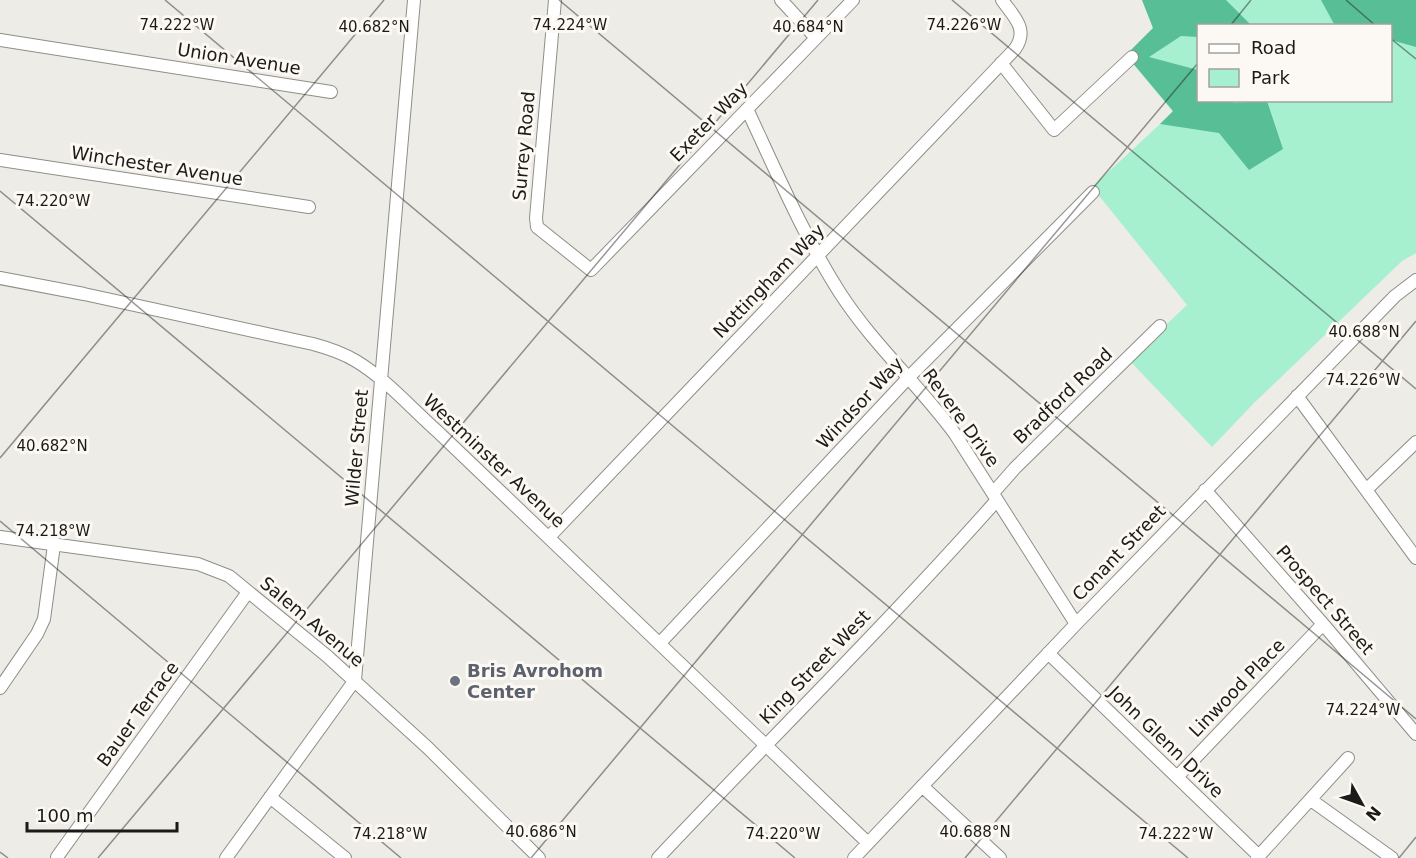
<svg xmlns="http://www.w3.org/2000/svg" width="1416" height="858" font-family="'DejaVu Sans',sans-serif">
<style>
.green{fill:#a6f0cf;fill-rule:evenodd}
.forest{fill:#58be95}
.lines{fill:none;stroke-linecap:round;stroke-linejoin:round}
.street-casing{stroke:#8f8d88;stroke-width:14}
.street{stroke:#fff;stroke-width:12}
.ticks{fill:none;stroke:#1b1a18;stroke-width:1.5;stroke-opacity:0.45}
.worship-dot{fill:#6b7280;stroke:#fcf9f4;stroke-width:2}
.labels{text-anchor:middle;stroke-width:6;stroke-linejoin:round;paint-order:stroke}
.street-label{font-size:18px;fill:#1b1a18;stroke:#fcf9f4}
.worship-label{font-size:18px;font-weight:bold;fill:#5b616d;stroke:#fcf9f4;text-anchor:start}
.ticks-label{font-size:15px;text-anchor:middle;fill:#1b1a18;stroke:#fcf9f4;stroke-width:6;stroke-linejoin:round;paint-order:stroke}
</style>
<rect width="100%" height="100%" fill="#eeece7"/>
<!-- green -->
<path class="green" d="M1142 0H1416V253L1402 261 1254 403 1212 447 1129 360 1187 305 1092 187 1173 112 1126 55 1153 28ZM1198 26H1390V100H1198Z"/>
<!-- forest -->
<path class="forest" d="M1142 0H1226L1251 25 1198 26V37L1181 36 1149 57 1198 70V100L1232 101 1234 103 1267 101 1283 149 1249 170 1219 133 1160 124 1173 111 1126 55 1153 28Z
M1321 0H1416V47L1391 40 1390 26 1334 24Z"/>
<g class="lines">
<!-- street casing -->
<g class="street-casing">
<path id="street" d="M555 0 536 218 537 227 591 270 853 0
M781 0 816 38
M0 40 331 92
M1001 63 1054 130 1132 57
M747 109C776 171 803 235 840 293 873 344 919 385 955 434L1076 624
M0 160 309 207
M0 278 84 294 313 344C328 348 343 353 356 361 386 379 411 408 437 431L868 843
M1297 396 1416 558
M1205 490 1323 624 1416 734
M1366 490 1416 442
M993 493 1015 468 1160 326
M0 537 198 564 229 576 327 656 428 748 539 858
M549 537 1015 49C1029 29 1014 17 1002 0
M660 643 909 377 1093 192
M1048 653 1259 856
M0 688 37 634 44 619 54 545
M1177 777 1323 624
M922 786 1000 858
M270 797 345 858
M1311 800 1392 858
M57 857 248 592
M226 858 355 680 414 0
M658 858C771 738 888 623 997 500
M854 858 1076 624 1395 296 1416 280
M1257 858 1348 758"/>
</g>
<!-- street -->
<use href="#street" class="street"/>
</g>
<!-- ticks -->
<path class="ticks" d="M165 0 1188 858M559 0 1416 719M952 0 1416 389M1346 0 1376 26M1230 26 1251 0M1390 38 1416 59M0 191 795 858M0 458 384 0M0 521 401 858M0 852 8 858M98 858 818 0M531 858 1198 63M965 858 1416 321M1399 858 1416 837"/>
<!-- markers -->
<circle class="worship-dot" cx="455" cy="681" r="6"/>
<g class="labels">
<!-- street labels -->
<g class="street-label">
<text transform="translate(239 59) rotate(9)" y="6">Union Avenue</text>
<text transform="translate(709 122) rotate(-46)" y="6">Exeter Way</text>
<text transform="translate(524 146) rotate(-85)" y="6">Surrey Road</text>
<text transform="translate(157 166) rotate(9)" y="6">Winchester Avenue</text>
<text transform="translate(769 281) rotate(-46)" y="6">Nottingham Way</text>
<text transform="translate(1063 396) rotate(-44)" y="6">Bradford Road</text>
<text transform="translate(860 403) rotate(-47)" y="6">Windsor Way</text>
<text transform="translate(961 418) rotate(54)" y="6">Revere Drive</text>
<text transform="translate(357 448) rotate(-85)" y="6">Wilder Street</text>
<text transform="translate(494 461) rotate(43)" y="6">Westminster Avenue</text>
<text transform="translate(1119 553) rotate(-46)" y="6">Conant Street</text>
<text transform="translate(1325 600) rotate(49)" y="6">Prospect Street</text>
<text transform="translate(312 622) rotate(40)" y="6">Salem Avenue</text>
<text transform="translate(815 667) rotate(-46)" y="6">King Street West</text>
<text transform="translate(1237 688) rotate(-46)" y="6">Linwood Place</text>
<text transform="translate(138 714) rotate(-54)" y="6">Bauer Terrace</text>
<text transform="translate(1166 742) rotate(44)" y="6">John Glenn Drive</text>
</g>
<!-- worship labels -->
<g class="worship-label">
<text x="467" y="677">Bris Avrohom<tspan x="467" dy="21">Center</tspan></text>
</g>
</g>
<g class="ticks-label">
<text x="177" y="30">74.222°W</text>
<text x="570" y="30">74.224°W</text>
<text x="964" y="30">74.226°W</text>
<text x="374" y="32">40.682°N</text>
<text x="808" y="32">40.684°N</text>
<text x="53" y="206">74.220°W</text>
<text x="1364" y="337">40.688°N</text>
<text x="1363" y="385">74.226°W</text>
<text x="52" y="451">40.682°N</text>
<text x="53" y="536">74.218°W</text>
<text x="1363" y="715">74.224°W</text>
<text x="541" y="837">40.686°N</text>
<text x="975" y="837">40.688°N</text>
<text x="390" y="839">74.218°W</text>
<text x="783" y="839">74.220°W</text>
<text x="1176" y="839">74.222°W</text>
</g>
<!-- legend -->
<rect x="1197" y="24" width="195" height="78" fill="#fcf9f4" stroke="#a2a09c" stroke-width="1.5"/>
<rect x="1209" y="44" width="30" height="9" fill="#ffffff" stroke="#a2a09c" stroke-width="1.5"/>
<text x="1251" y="54" font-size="18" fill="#1b1a18">Road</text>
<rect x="1209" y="69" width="30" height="18" fill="#a6f0cf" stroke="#a2a09c" stroke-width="1.5"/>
<text x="1251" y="84" font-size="18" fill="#1b1a18">Park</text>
<!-- north arrow -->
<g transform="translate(1362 804) rotate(130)" stroke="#fcf9f4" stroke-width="4.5" paint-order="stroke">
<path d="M0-4.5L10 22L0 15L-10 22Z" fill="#1b1a18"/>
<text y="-9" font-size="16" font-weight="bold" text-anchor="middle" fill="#1b1a18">N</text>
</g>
<!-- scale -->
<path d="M27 822v9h150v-9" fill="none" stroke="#1b1a18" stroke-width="3"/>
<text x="36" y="822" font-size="18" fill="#1b1a18" stroke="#fcf9f4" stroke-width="4.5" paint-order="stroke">100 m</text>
</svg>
